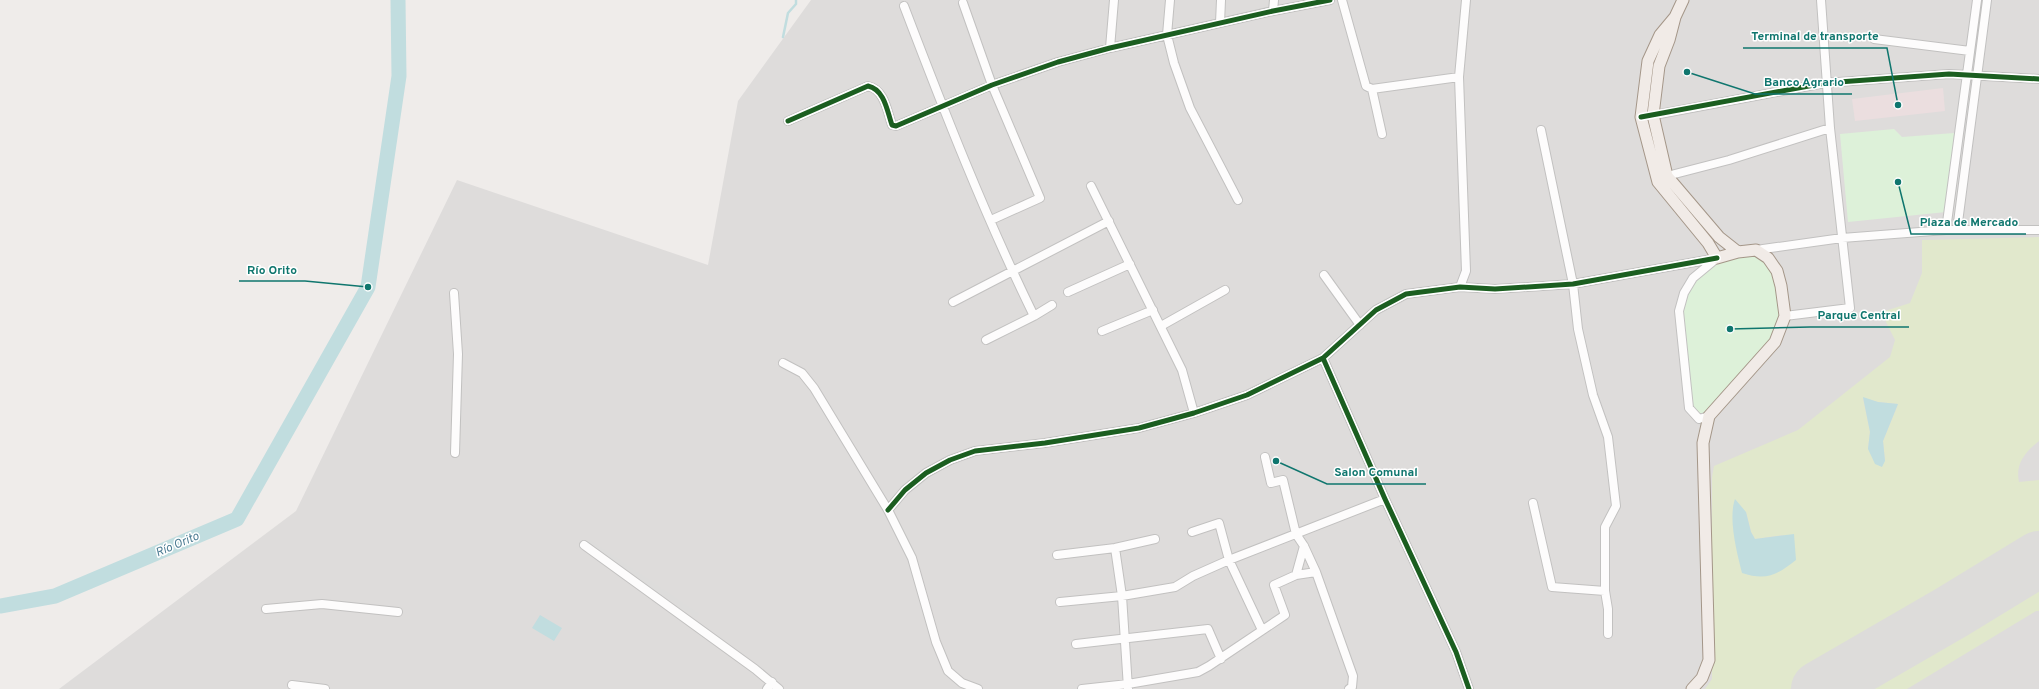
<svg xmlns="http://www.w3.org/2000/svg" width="2039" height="689" font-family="Overpass,sans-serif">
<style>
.residential{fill:#dedcdb}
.commercial{fill:#ebdedf}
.religious{fill:#dddcdb}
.grass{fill:#e1e8cc;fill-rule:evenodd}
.park{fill:#ddf1d9}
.water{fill:#c1dddf}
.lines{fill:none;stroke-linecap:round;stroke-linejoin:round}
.stream{stroke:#c1dddf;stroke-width:2.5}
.river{stroke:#c1dddf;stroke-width:15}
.runway{stroke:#dddcda;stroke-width:56}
.minor-casing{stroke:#c2c1c0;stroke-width:10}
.major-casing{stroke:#a49688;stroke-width:13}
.minor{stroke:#fdfcfc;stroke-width:8}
.major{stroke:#f1ebe7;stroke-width:11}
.cycleway-casing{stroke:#fff;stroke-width:8}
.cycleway{stroke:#1b5e20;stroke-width:5}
.labels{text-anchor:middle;stroke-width:3;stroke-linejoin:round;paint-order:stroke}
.water-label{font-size:12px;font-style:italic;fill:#4b7b92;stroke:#fff}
.leader{fill:none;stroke:#0f766e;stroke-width:1.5}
.callout-dot{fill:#0f766e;stroke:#fff;stroke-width:1.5}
.callout-label{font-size:12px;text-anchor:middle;font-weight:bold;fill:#0f766e;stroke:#fff;stroke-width:3;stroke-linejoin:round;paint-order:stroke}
</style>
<rect width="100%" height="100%" fill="#efecea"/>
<!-- residential -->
<path class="residential" d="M811 0H2039V689H59L296 511 457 180 708 265 738 101Z"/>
<!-- commercial -->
<path class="commercial" d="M1943 88 1945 111 1855 121 1852 99Z"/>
<!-- religious -->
<path class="religious" d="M590 540 699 614 697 618 587 544Z"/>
<!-- grass -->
<path class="grass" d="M2039 237V441C2025 452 2015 464 2019 482L2039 480V540L1790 689H1705L1712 679V477L1714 466 1798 430 1890 357 1895 340 1886 322 1885 311 1910 303 1922 273V240ZM1863 398 1878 402 1898 404 1883 441 1885 461 1868 449 1870 432ZM1746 512 1751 532 1755 539 1784 535 1737 552Z
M2039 576V611H2036L1907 689H1852Z"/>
<!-- park -->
<path class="park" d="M1894 129 1902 137 1954 133 1952 169 1946 212 1848 222 1840 134Z
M1738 252 1768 258 1785 316 1775 342 1709 416 1699 419 1689 408 1679 311 1684 293 1717 258Z"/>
<!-- water -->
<path class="water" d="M1863 397 1878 402 1898 404 1883 441 1885 461 1882 467 1875 464 1868 449 1870 432Z
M1735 499 1746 512 1751 532 1755 539 1794 534 1796 560C1777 575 1766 581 1742 573 1737 553 1728 519 1735 499Z
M540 615 562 628 554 641 532 628Z"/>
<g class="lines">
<!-- stream -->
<path class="stream" d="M783 37 788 13 796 4V0"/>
<!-- river -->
<path class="river" d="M0 606 55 596 237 519 368 287 399 76 398 0"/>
<!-- runway -->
<path class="runway" d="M1819 689 1952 612 2039 559"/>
<!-- minor casing -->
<g class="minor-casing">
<path id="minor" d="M1170 0 1167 35 1174 63 1190 108 1238 200
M1342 0 1366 86 1372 89 1459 77
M963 3 992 85 1040 198 991 220
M904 6C944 111 985 216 1034 316
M1273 11 1274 0
M1220 23 1221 0
M1874 39 1970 51
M1110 48 1114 0
M1372 89 1382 134
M1649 116 1825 83 1949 74 2039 79
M788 121 868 86C885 90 887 111 892 125L896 126 992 85 1058 62 1110 48 1273 11 1330 0
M1541 130 1573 284 1578 329 1593 395 1608 437 1616 506 1605 527V591L1608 609V634
M1667 176 1729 160 1830 128
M1091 186 1182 370 1194 413
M1946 230 1977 0
M1957 230 1987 0
M1756 250 1842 238 1946 230H2039
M1324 275 1360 325
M1460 287 1466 271 1459 77 1466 0
M1068 292 1130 264
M454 293 458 354 455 453
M953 302 1109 221
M1785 316 1850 308 1830 128 1821 0
M1161 326 1225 290
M1102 331 1153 310
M986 340 1034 316 1052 305
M1323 358 1385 499 1456 652 1469 689
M783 363 802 373 814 388 888 510 912 558 936 642 948 671 962 683 978 689
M1709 416 1699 419 1689 408 1679 311 1684 293 1693 278 1716 259
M1265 457 1271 483 1283 480 1296 534 1304 546 1316 572 1353 676 1352 687 1349 689
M1533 503 1552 587 1605 591
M888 510 905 490 926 473 950 460 975 451 1045 443 1139 428 1194 413 1247 395 1323 358 1376 310 1406 294 1460 287 1495 289 1573 284 1717 258
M1192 532 1219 523 1229 560 1262 630
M584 545 755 669 779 689
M1115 548 1122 596 1128 688
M1057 555 1115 548 1155 539
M1296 575 1304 546
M1060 602 1122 596 1175 587 1193 576 1229 560 1385 499
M266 609 322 604 398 612
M1076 644 1208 629 1221 659
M292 685 325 689
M767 689 772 682
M1082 689 1128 684 1198 672 1209 666 1285 615 1274 585 1296 575 1316 572"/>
</g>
<!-- major casing -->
<g class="major-casing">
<path id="major" d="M1683 0 1675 17 1669 40 1659 66 1653 115 1667 176 1719 237 1738 252
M1675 17 1660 35 1648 61 1641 117 1658 182 1708 243 1717 258 1738 252 1756 250 1768 258 1777 271 1781 286 1785 316 1775 342 1709 416 1703 443 1709 660 1702 678 1692 689"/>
</g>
<!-- minor -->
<use href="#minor" class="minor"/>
<!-- major -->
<use href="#major" class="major"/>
<!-- cycleway casing -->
<g class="cycleway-casing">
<path id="cycleway" d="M1641 117 1825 83 1949 74 2039 79
M788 121 868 86C885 90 887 111 892 125L896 126 992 85 1058 62 1110 48 1273 11 1330 0
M1323 358 1385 499 1456 652 1469 689
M888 510 905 490 926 473 950 460 975 451 1045 443 1139 428 1194 413 1247 395 1323 358 1376 310 1406 294 1460 287 1495 289 1573 284 1717 258"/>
</g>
<!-- cycleway -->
<use href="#cycleway" class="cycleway"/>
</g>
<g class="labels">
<!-- water labels -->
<g class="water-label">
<text transform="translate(177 544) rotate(-23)" y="4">Río Orito</text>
</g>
</g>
<!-- callouts -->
<path class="leader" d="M1898 105L1887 48H1743M1687 72L1755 94H1852M1898 182L1911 234H2026M368 287L305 281H239M1730 329L1810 327H1909M1276 461L1327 484H1426"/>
<g class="callout-dot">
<circle cx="1898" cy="105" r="4"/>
<circle cx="1687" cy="72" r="4"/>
<circle cx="1898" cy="182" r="4"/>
<circle cx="368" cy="287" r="4"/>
<circle cx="1730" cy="329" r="4"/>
<circle cx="1276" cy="461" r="4"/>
</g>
<g class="callout-label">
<text x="1815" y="40">Terminal de transporte</text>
<text x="1804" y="86">Banco Agrario</text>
<text x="1969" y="226">Plaza de Mercado</text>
<text x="272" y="274">Río Orito</text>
<text x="1859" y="319">Parque Central</text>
<text x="1376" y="476">Salon Comunal</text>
</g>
</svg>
